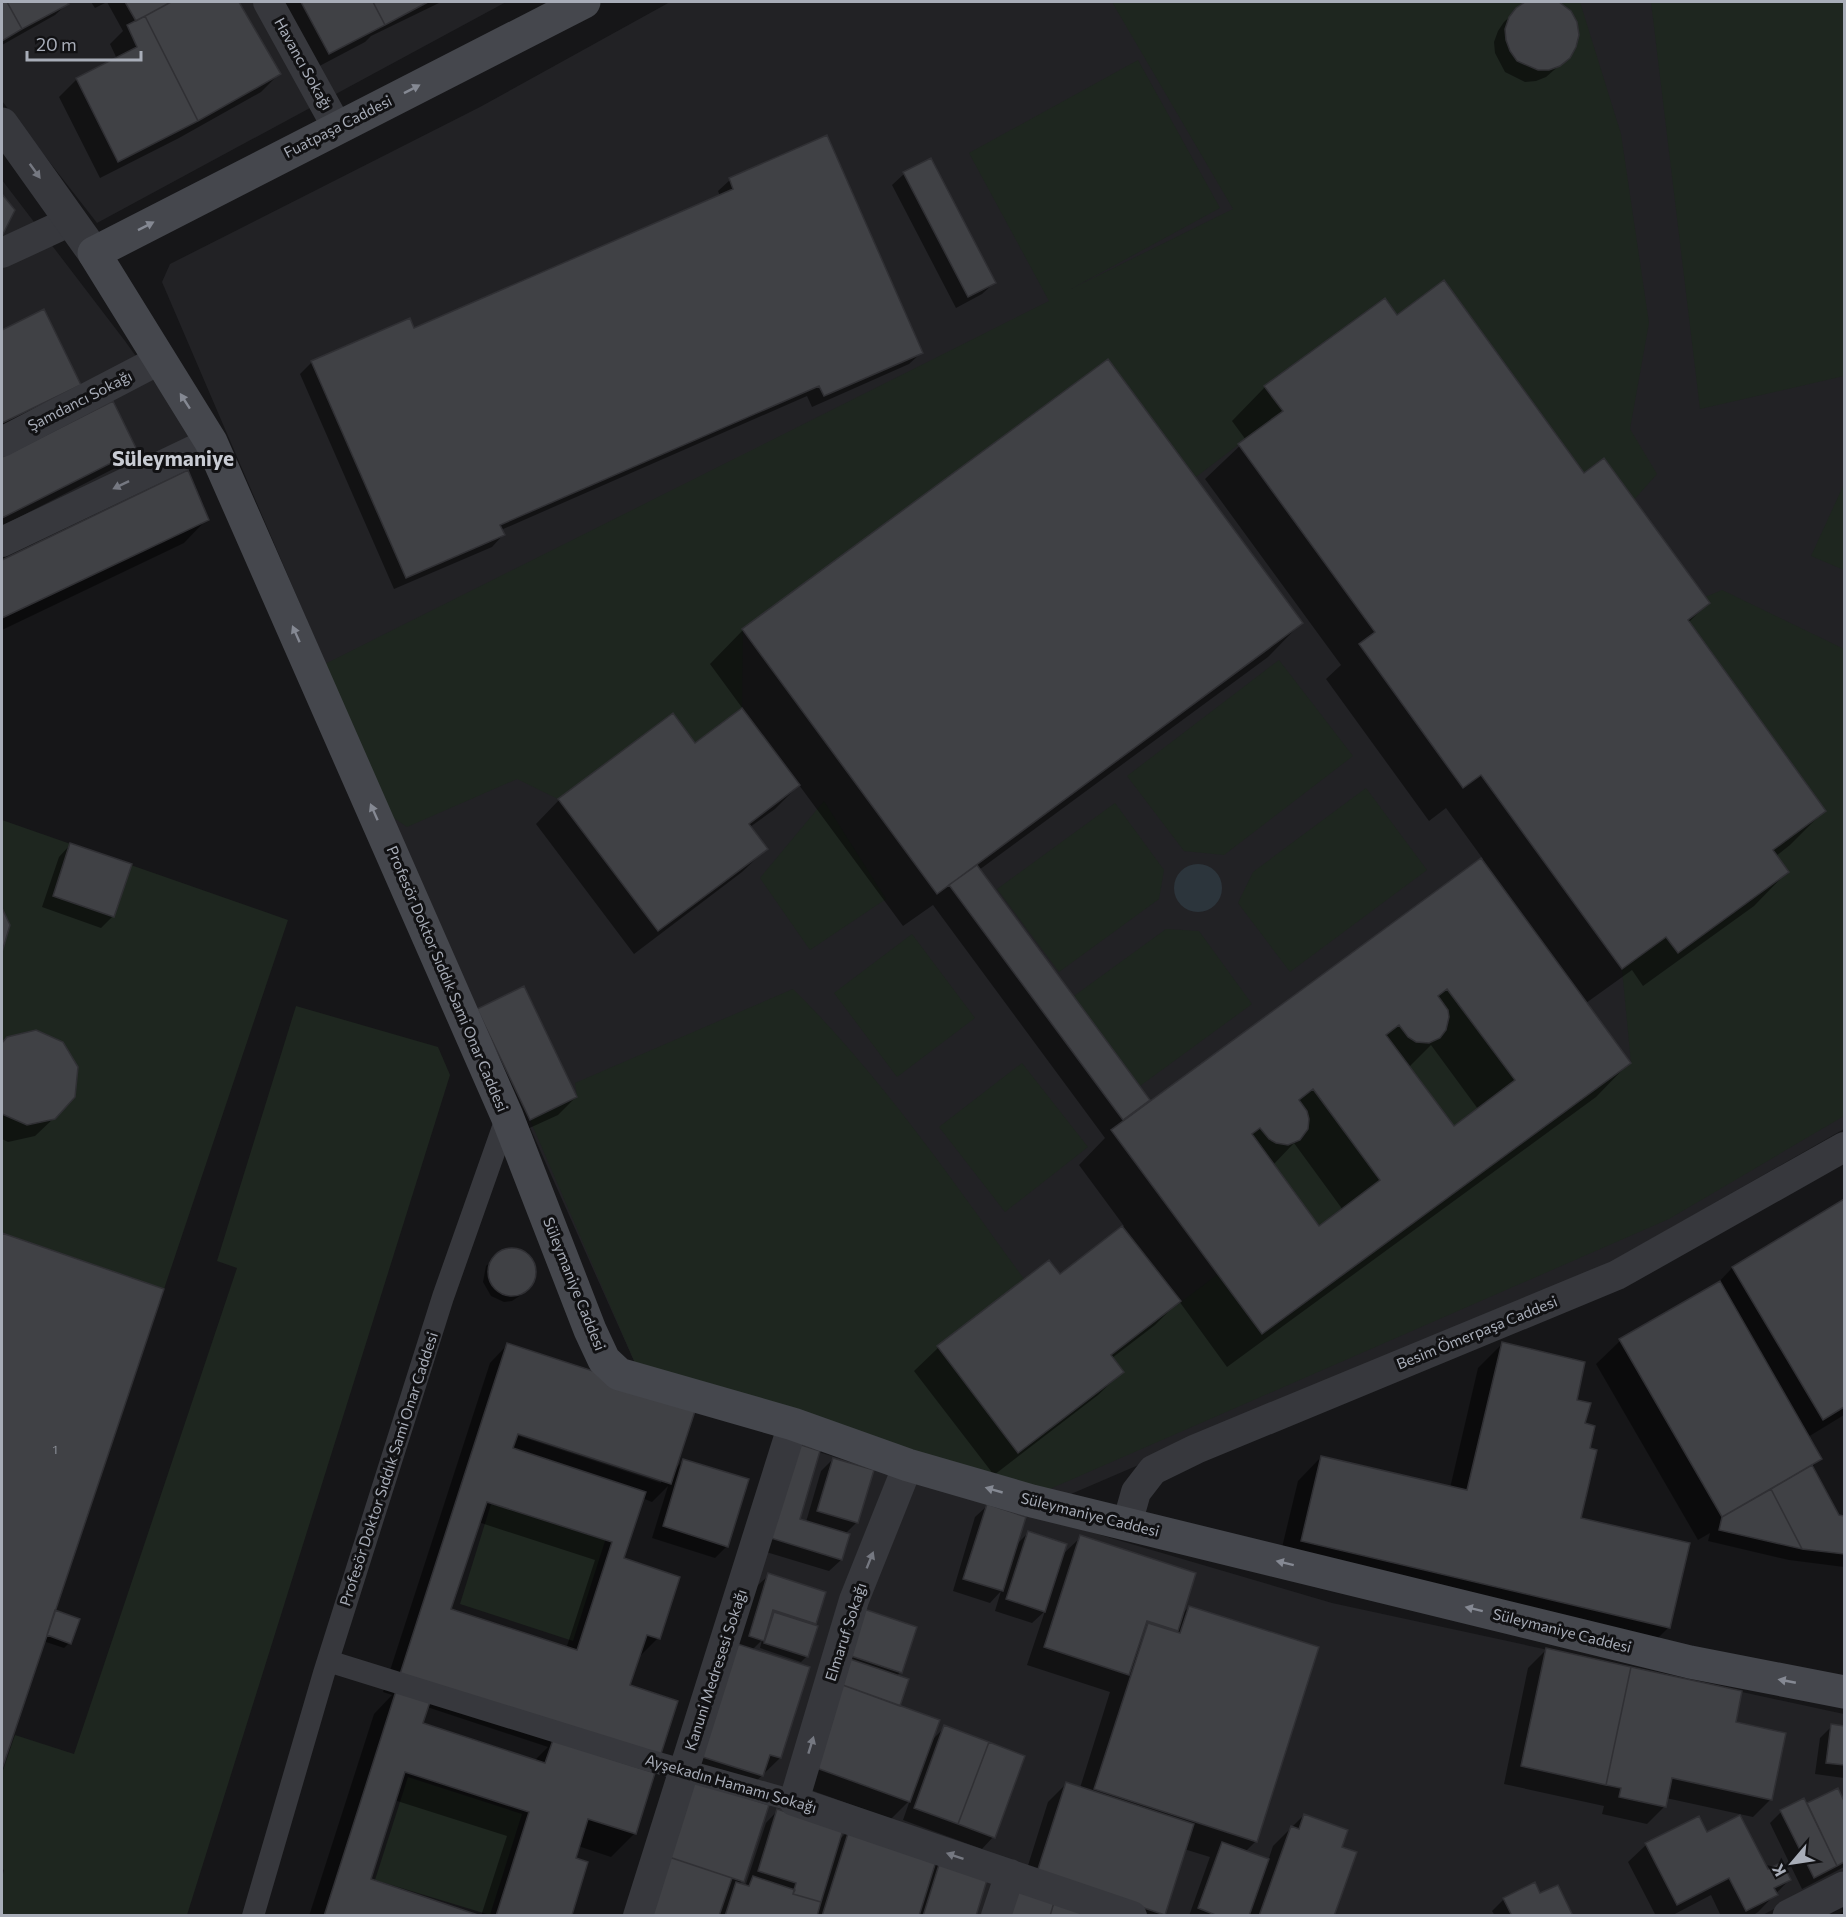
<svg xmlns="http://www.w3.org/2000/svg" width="1846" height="1917" font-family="Commissioner,sans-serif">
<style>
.built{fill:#222225}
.green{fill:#1e261f}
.water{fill:#2c353c}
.shadow{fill:#0007;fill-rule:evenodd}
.building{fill:#404145;stroke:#303034;stroke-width:1.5;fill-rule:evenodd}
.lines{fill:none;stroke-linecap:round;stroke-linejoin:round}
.pedestrian{stroke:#37383d;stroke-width:22}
.minor{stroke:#37383d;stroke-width:30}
.tertiary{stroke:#37383d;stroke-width:33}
.secondary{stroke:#45474d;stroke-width:33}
.oneway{fill:#858993}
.oneway2{fill:#757881}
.labels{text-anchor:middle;stroke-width:6;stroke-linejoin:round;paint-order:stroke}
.number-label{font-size:12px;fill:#8e929b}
.street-label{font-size:15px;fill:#a8adb8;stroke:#111113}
.district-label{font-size:21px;font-weight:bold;fill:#c9ccd4;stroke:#111113}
</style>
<rect width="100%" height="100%" fill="#161618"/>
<!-- built -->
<path class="built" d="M2 2H506L97 223 2 101Z
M670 2H1844V1129L1611 1262 1057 1500 635 1363 391 816 162 282 170 264 480 107Z
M2 180 125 341 206 454 2 554Z
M784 1442 1332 1603 1844 1714V1871L1763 1915 630 1916Z"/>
<!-- green -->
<path class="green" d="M1112 2H1580L1621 134 1649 323 1630 429 1657 474 1632 502 1604 458 1584 473 1444 280 1397 315 1384 298 1265 385 1283 411 1196 477 1108 359 743 629 742 708 695 743 673 713 558 799 517 779 407 827 391 816 325 664 1049 301 969 153 1138 60 1220 208 1071 289 1233 209Z
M1651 2H1844V376L1700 409Z
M1844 484V570L1811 556Z
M1722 590 1844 649V1116L1669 1219 1036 1495 635 1363 530 1120 577 1097 575 1083 793 989C881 1076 952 1180 1024 1279L937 1347 1018 1452 1123 1372 1111 1355 1218 1274 1262 1334 1631 1063 1622 969 1666 937 1678 953 1789 873 1773 850 1826 811 1688 620 1709 604 1691 603Z
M1279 660 1353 756 1224 855 1184 851 1127 776Z
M1366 788 1427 870 1290 972 1238 903 1253 872Z
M824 801 886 899 810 950 760 878Z
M1115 803 1164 870 1159 899 1059 972 997 889Z
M2 820 288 920 164 1289 2 1233Z
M1166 929 1199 931 1252 1004 1140 1086 1074 996Z
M912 934 975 1018 897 1077 834 993Z
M1447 989 1515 1080 1454 1126 1386 1035 1399 1025C1402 1030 1406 1036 1411 1039 1427 1049 1450 1037 1449 1017 1448 1009 1443 1003 1438 996Z
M296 1006 438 1047 450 1075 187 1915H2V1878L4 1870 2 1869V1773L15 1735 74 1754 237 1268 217 1261Z
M1022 1063 1088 1147 1005 1212 939 1127Z
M1313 1089 1380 1180 1319 1226 1252 1134 1260 1128C1287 1164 1325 1135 1299 1100Z
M492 1501 606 1538 573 1641 460 1604Z
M408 1777 522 1814 490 1915 375 1880Z"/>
<!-- water -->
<path class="water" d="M1174 888a24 24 0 1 1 48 0a24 24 0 1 1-48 0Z"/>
<!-- shadow -->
<path class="shadow" d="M2 2H66L67 4 55 15 2 45Z
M91 2H237L279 74 261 92 179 138 100 178 59 97 77 79 117 59 110 44 123 31 107 2 95 8Z
M274 2H441L371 36 365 42 310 71Z
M1530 2H1555L1561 4 1569 57 1546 77 1536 81 1525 82 1505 72 1495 53 1494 42 1498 31 1504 22 1517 10Z
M931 160 994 283 982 294 956 308 892 185 904 174Z
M730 180 921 353 909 364 812 407 807 396 501 530 503 535 492 547 394 589 300 374 312 362 409 319 413 330 720 196 718 191Z
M2 196 13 210 2 233Z
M44 311 61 403 2 431V331Z
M1396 317 1584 475 1708 603 1688 623 1824 811 1790 845 1776 856 1787 872 1754 906 1643 986 1632 970 1586 1003 1629 1063 1596 1097 1227 1367 1179 1301 1155 1325 1112 1358 1122 1372 1098 1395 994 1475 914 1371 938 1348 1049 1262 1059 1276 1124 1226 1079 1165 1105 1138 933 905 903 926 799 785 775 809 750 827 766 849 742 872 634 954 536 824 559 800 695 745 743 709 710 664 743 630 1301 623 1268 657 979 870 1148 1100 1140 1108 1141 1110 1483 859 1446 808 1429 821 1326 679 1341 665 1205 479 1246 440 1232 421 1265 387ZM1431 1045 1478 1109 1454 1128 1409 1067ZM1294 1143 1343 1210 1319 1228 1273 1165Z
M112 403 135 449 117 467 2 526V459Z
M187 472 207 519 184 543 2 630V562Z
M70 845 113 916 101 928 42 907 59 857Z
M478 1010 576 1097 558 1115 512 1136Z
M8 1038 54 1118 35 1136 8 1142 2 1139V1045Z
M1844 1201V1415L1808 1437 1820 1459 1812 1467 1838 1516 1844 1517V1567L1789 1560 1708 1541 1710 1533 1698 1540 1596 1364 1620 1341 1716 1285 1732 1268Z
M2 1235 162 1290 51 1616 69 1643 64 1648 43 1641 2 1764Z
M513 1249 521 1251 532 1260 536 1274 530 1287 524 1293 512 1301 504 1302 491 1296 483 1282 486 1266 505 1250Z
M1502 1344 1575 1401 1583 1424 1588 1449 1579 1519 1669 1627 1645 1651 1278 1564 1298 1481 1321 1457 1450 1488 1478 1368Z
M507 1345 674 1470 684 1460 727 1546 715 1558 652 1538 668 1486 652 1502 642 1498 622 1559 658 1638 640 1656H638L628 1686 635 1833 611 1857 578 1846 574 1859 570 1915 481 1916 507 1836 394 1800 369 1880 476 1916H309L374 1714 392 1695 383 1692 490 1363ZM511 1430 661 1480V1483L510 1433ZM478 1522 595 1560 566 1649 449 1610ZM427 1707 548 1747 534 1761 421 1724Z
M833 1459 872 1471 856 1523 845 1534 841 1560 829 1571 750 1547 799 1520 806 1522 821 1471Z
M987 1506 1016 1545 1028 1533 1062 1555 1081 1537 1181 1615 1189 1607 1256 1841 1245 1852 1268 1861 1273 1846 1304 1815 1341 1848 1333 1916H1189L1210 1857 1184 1849 1162 1916H995L1020 1891 1048 1802 1066 1784 1080 1788 1110 1692 1027 1665 1045 1611 1032 1623 995 1611 1001 1591 990 1603 953 1591 975 1517ZM1140 1617 1168 1626V1629L1139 1620Z
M769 1575 815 1624 812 1626 807 1656 801 1662 760 1648 762 1640 752 1650 780 1758 744 1793 676 1771 757 1586Z
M849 1622 900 1672 896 1677 898 1707 930 1742 945 1727 993 1837 982 1849 903 1820 910 1800 891 1819 794 1784Z
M1546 1650 1734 1723 1771 1799 1753 1817 1666 1798 1665 1806 1647 1824 1602 1814 1604 1806 1504 1784 1528 1668Z
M1832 1726 1844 1728V1778L1815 1774 1820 1738Z
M1837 1790 1844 1804V1867L1802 1889 1770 1823 1781 1812 1806 1805Z
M670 1798 742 1881 739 1885 744 1886 746 1884 766 1823 777 1811 838 1841 850 1829 942 1857 974 1916H635Z
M1707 1834 1768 1871 1790 1879 1758 1912 1752 1916H1721L1711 1895 1671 1916H1656L1628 1862 1646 1845Z
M1540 1895 1572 1916H1495L1492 1911 1504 1899Z
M1844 1906V1916H1836L1843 1912 1842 1909Z"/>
<!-- building -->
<path class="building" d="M2 2H7L22 29 2 41Z
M7 2H67L69 4 22 29Z
M125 2H171L136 21Z
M171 2H239L281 74 198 121 145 16Z
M301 2H373L385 25 329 54Z
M373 2H428L385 25Z
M1525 2H1559L1571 11 1577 22 1579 35 1576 47 1570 58 1560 66 1549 70H1538L1517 61 1510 51 1506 40 1505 29 1509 17 1516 8Z
M145 16 198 121 118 162 76 78 137 47 127 25Z
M827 135 923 353 824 396 819 386 500 525 505 535 406 578 311 361 410 318 414 328 733 189 729 178Z
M931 158 996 283 968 297 903 172Z
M2 194 15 210 2 236Z
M1444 280 1584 473 1604 458 1710 603 1688 620 1826 811 1773 850 1789 872 1678 953 1666 937 1622 969 1481 775 1463 788 1359 644 1375 632 1238 444 1283 411 1264 386 1385 298 1397 315Z
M44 309 81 385 2 423V330Z
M1108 359 1303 623 937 894 742 629Z
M113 401 137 450 2 518V457Z
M188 470 209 520 2 618V560Z
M742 708 800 785 749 824 768 849 658 931 558 799 673 713 695 743Z
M70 843 132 864 114 917 53 896Z
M1481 858 1631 1063 1262 1334 1111 1130ZM1447 989 1515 1080 1454 1126 1386 1035 1399 1025 1408 1037 1416 1042 1429 1043 1440 1038 1446 1030 1449 1017 1448 1010 1438 996ZM1313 1089 1380 1180 1319 1226 1252 1134 1260 1128 1269 1139 1276 1143 1288 1145 1300 1140 1308 1129 1309 1119 1307 1111 1299 1100Z
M977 865 1150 1100 1123 1120 949 885Z
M2 908 10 925 2 952Z
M524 986 577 1097 530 1120 477 1009Z
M36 1030 63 1042 78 1067 75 1097 55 1119 27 1125 2 1114V1043L7 1037Z
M1844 1199V1407L1823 1420 1732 1267Z
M1122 1226 1181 1301 1111 1355 1124 1372 1018 1453 937 1346 1049 1260 1060 1274Z
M2 1233 164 1289 2 1769Z
M488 1272a24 24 0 1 1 48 0a24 24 0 1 1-48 0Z
M1720 1281 1822 1459 1722 1517 1619 1339Z
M1502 1342 1585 1362 1577 1400 1591 1403 1585 1423 1595 1426 1590 1448 1597 1450 1581 1518 1690 1543 1670 1628 1301 1541 1321 1456 1467 1490Z
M507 1343 697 1405 671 1484 518 1434 513 1448 646 1492 624 1558 680 1577 660 1639 647 1635 630 1685 678 1701 659 1760 400 1674ZM487 1502 612 1542 577 1650 451 1609Z
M789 1441 820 1451 800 1519 850 1534 842 1560 761 1535Z
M833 1458 874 1470 858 1523 817 1511Z
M683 1459 749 1479 728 1547 663 1526Z
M1812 1465 1839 1515 1844 1516V1554L1802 1549 1771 1489Z
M1771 1489 1802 1549 1719 1530 1722 1517Z
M987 1504 1026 1517 1003 1591 963 1579Z
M1028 1531 1067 1544 1045 1612 1006 1599Z
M1080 1535 1196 1573 1178 1631 1147 1621 1129 1675 1044 1647Z
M768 1573 826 1592 816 1624 773 1610 764 1641 749 1636Z
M1189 1606 1319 1647 1257 1842 1094 1789 1148 1623 1180 1633Z
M861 1608 917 1627 902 1673 845 1654Z
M55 1610 80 1619 71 1644 47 1635Z
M774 1612 818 1626 808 1657 764 1643Z
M728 1641 810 1667 781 1758 770 1755 763 1776 693 1754Z
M1546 1648 1631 1667 1606 1785 1521 1766Z
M847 1658 909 1679 900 1706 840 1684Z
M1631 1667 1742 1691 1736 1722 1786 1733 1772 1800 1672 1778 1666 1807 1619 1797 1621 1788 1606 1785Z
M840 1684 940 1720 910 1802 811 1766Z
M396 1691 431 1699 423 1723 545 1763 553 1740 655 1773 636 1834 588 1819 576 1858 588 1862 572 1915 575 1916H496L529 1812 405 1772 371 1879 481 1916H324Z
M1831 1724 1844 1726V1765L1826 1763Z
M944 1725 989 1742 958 1824 914 1808Z
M989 1742 1025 1756 995 1838 958 1824Z
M687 1778 769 1805 744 1882 663 1855Z
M1066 1782 1194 1824 1165 1915 1037 1872Z
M1838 1788 1844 1801V1862L1837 1866 1807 1803Z
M1804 1798 1837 1866 1814 1878 1780 1810Z
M777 1809 843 1830 821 1902 793 1894 796 1883 758 1871Z
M1304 1814 1348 1830 1342 1847 1357 1852 1334 1916H1259L1291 1826 1299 1829Z
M1740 1815 1768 1869 1782 1862 1791 1880 1774 1888 1778 1895 1746 1911 1729 1878 1677 1905 1645 1843 1699 1816 1707 1832Z
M850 1827 938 1855 919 1916H822Z
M1222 1842 1269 1859 1249 1916H1218L1198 1908Z
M663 1855 732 1878 719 1916H641Z
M942 1855 990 1870 976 1916H923Z
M753 1876 795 1890 793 1894 821 1902 817 1916H725L736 1882 749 1886Z
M1535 1882 1540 1893 1558 1885 1573 1916H1512L1503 1898Z
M1011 1887 1055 1899 1050 1916H1002Z
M1055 1899 1100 1916H1050Z"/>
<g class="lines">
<!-- pedestrian -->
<path class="pedestrian" d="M328 1661 644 1759 794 1801
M253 1916 324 1673 443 1297 507 1116"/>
<!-- minor -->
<path class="minor" d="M268 2 337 127
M2 253 71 221
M2 442 159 360
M2 542 211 442
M908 1465 854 1600 794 1801 1132 1916
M1127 1524 1136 1492 1153 1470 1196 1449 1617 1275 1844 1147
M638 1916 793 1424
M996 1916 1010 1874"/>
<!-- tertiary -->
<path class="tertiary" d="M2 124 94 253
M1789 1916 1844 1888"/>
<!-- secondary -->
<path class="secondary" d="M584 2 94 253 211 442 507 1116 590 1330 604 1360 619 1374 793 1424 908 1465 1032 1501 1690 1662 1844 1692"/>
</g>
<!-- one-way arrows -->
<defs><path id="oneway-solid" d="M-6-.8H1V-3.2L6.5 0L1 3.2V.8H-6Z" transform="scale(1.5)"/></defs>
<g class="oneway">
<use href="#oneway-solid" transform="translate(412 89) rotate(-27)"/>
<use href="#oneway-solid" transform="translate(146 226) rotate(-27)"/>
<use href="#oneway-solid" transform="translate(185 401) rotate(-123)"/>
<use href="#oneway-solid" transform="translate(296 634) rotate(-114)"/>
<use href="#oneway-solid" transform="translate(374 812) rotate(-114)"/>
<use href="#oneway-solid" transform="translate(994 1490) rotate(-164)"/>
<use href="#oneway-solid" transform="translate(1285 1563) rotate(-166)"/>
<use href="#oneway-solid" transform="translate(1474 1609) rotate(-166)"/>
<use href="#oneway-solid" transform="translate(1787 1681) rotate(-169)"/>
</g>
<g class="oneway2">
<use href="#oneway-solid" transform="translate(35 171) rotate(54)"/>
<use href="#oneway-solid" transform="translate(121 485) rotate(154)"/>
<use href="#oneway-solid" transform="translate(870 1560) rotate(-68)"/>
<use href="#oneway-solid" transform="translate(811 1745) rotate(-73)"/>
<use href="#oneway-solid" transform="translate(955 1856) rotate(-161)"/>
</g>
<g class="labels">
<!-- number labels -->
<g class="number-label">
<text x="55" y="1454">1</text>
</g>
<!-- street labels -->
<g class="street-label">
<text transform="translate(303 64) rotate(61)" y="5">Havancı Sokağı</text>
<text transform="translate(338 127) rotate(-27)" y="5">Fuatpaşa Caddesi</text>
<text transform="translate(80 401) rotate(-27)" y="5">Şamdancı Sokağı</text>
<text transform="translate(447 979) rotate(67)" y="5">Profesör Doktor Sıddık Sami Onar Caddesi</text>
<text transform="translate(574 1284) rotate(68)" y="5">Süleymaniye Caddesi</text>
<text transform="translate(1477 1333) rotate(-22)" y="5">Besim Ömerpaşa Caddesi</text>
<text transform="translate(389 1469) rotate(-72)" y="5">Profesör Doktor Sıddık Sami Onar Caddesi</text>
<text transform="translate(1090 1515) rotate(14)" y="5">Süleymaniye Caddesi</text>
<text transform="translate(1562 1631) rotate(14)" y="5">Süleymaniye Caddesi</text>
<text transform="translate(846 1632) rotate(-72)" y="5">Elmaruf Sokağı</text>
<text transform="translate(716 1670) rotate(-72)" y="5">Kanuni Medresesi Sokağı</text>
<text transform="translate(731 1784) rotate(16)" y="5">Ayşekadın Hamamı Sokağı</text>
</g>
<!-- district labels -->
<g class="district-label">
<text x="173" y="466">Süleymaniye</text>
</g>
</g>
<!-- border -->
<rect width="1846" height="1917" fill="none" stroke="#a8adb8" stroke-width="6"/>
<!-- north arrow -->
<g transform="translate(1792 1863) rotate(241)" stroke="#111113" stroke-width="4.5" paint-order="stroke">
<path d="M0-4.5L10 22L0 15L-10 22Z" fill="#a8adb8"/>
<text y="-9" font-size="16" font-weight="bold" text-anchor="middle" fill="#a8adb8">K</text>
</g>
<!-- scale -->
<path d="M27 51v9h114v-9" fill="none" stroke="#a8adb8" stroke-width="3"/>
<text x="36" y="51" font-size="18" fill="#a8adb8" stroke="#111113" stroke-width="4.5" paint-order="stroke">20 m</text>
</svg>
